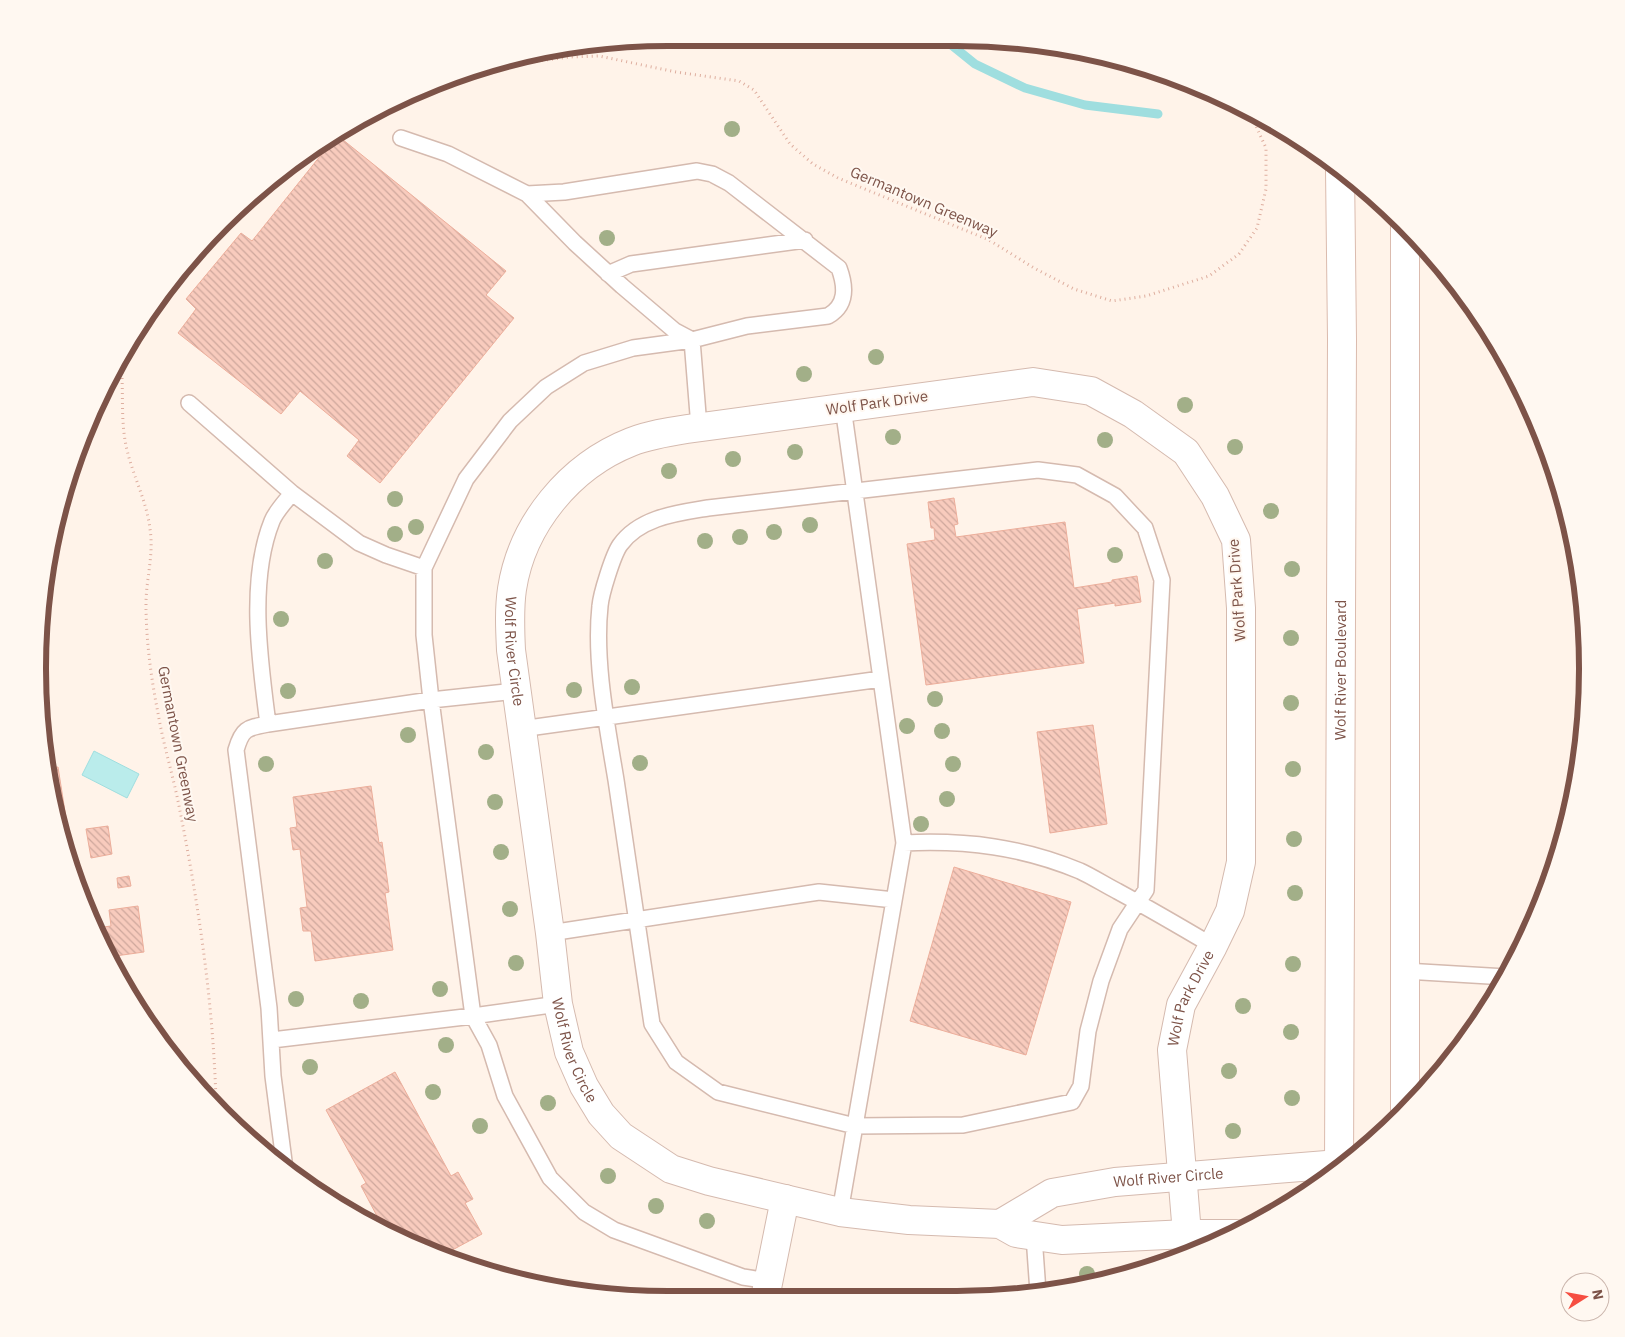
<svg xmlns="http://www.w3.org/2000/svg" width="1625" height="1337" font-family="'IBM Plex Sans',sans-serif">
<style>
.water{fill:#baeceb;stroke:#9fdedf}
.lines{fill:none;stroke-linecap:round;stroke-linejoin:round}
.stream{stroke:#9fdedf;stroke-width:9}
.building{fill:url(#building-back-hatch);stroke:#ecae9b}
.lane-casing{stroke:#d5baaf;stroke-width:18}
.street-casing{stroke:#d5baaf;stroke-width:30}
.secondary-casing{stroke:#dbbbae;stroke-width:30}
.path{stroke:#deae9f;stroke-width:3;stroke-dasharray:1 4;stroke-linecap:butt}
.lane{stroke:#fff;stroke-width:15}
.street{stroke:#fff;stroke-width:28}
.secondary{stroke:#fff;stroke-width:28}
.tree{fill:#a2af88}
.labels{text-anchor:middle;stroke-width:4;stroke-linejoin:round;paint-order:stroke}
.street-label{font-size:15px;fill:#7d5348;stroke:#fff8f1}
.rim{fill:none;stroke:#7d5348;stroke-width:6}
</style>
<defs>
<pattern id="building-back-hatch" width="6" height="6" patternUnits="userSpaceOnUse" patternTransform="scale(1.25)"><rect width="6" height="6" fill="#f8cbbd"/><path d="M-1 5l2 2M0 0l6 6M5-1l2 2" fill="none" stroke="#cea79c"/></pattern>
</defs>
<rect width="100%" height="100%" fill="#fff3e9"/>
<!-- water -->
<path class="water" d="M94 751 139 774 127 798 82 775Z"/>
<g class="lines">
<!-- stream -->
<path class="stream" d="M944 39 975 64 1025 88 1085 105 1158 114"/>
</g>
<!-- building -->
<path class="building" d="M337 135 506 271 486 295 514 318 380 483 347 456 359 440 300 391 281 414 178 333 196 309 186 299 241 233 252 241Z
M954 498 958 524 954 525 956 537 1065 522 1074 588 1112 582V580L1137 576 1141 602 1115 606V603L1077 609 1084 663 926 685 907 544 935 540 934 528H931L928 502Z
M1093 725 1107 824 1050 833 1037 732Z
M58 767 72 856 50 791 48 768Z
M371 786 379 843 382 842 389 892 385 893 393 950 315 961 311 931H303L300 908 307 907 300 849 293 850 290 828 297 827 293 797Z
M108 826 112 854 91 858 86 829Z
M954 867 1071 902 1026 1055 910 1021Z
M129 876 131 886 118 888 117 878Z
M138 906 144 952 108 957 102 947 96 928 111 926 109 910Z
M395 1072 451 1176 458 1172 473 1199 465 1203 482 1234 443 1255 395 1237 391 1229 385 1231 361 1186 366 1183 326 1110Z
M559 1281 601 1294 557 1287Z"/>
<g class="lines">
<!-- lane casing -->
<g class="lane-casing">
<path id="lane" d="M401 138 448 154 527 194 564 192 697 171 712 174 729 183 839 268C846 287 847 305 828 316L747 326 692 340 699 427
M527 194 575 243 622 286 675 331 692 340
M608 274 631 264 805 240
M692 340 633 348 584 363 546 387 510 421 466 479 424 568V635L431 700 473 1016 489 1045 505 1096 550 1178 584 1212 614 1230 743 1277 769 1281
M189 403 292 493 359 543 386 555 424 568
M1038 470 1077 475 1115 496 1145 528 1162 580 1146 890 1120 929 1101 981 1088 1031 1081 1086 1072 1102 963 1125 855 1126 718 1092 676 1062 652 1024C640 942 628 861 616 780 607 725 594 661 600 606 601 594 613 555 620 545 640 517 678 513 708 508Z
M268 724 431 700 516 691
M521 729 881 679
M904 843C967 840 1022 847 1080 871 1093 877 1105 885 1117 891 1150 909 1181 927 1213 946
M550 933 819 892 894 900
M1405 971 1506 977
M272 1040 473 1016 558 1004
M285 1169 273 1076 269 1008 236 750C242 729 246 728 268 724 260 662 248 581 272 521 276 511 286 501 292 493
M840 1212 904 843 843 407
M1034 1236 1038 1292"/>
</g>
<!-- street casing -->
<g class="street-casing">
<g id="street">
<path id="s1" d="M1000 1224 1052 1193 1115 1182 1339 1164 1343 1167"/>
<path id="s2" d="M1187 1234 1172 1050 1181 1005 1213 946 1230 911 1241 862V608L1236 540 1215 496 1186 452 1133 414 1091 391 1033 382 687 429C668 432 649 435 631 442 570 466 522 524 512 589 509 609 510 629 511 650L550 933 558 1004 569 1052 584 1086 601 1114 621 1136 671 1169 709 1181 840 1212 909 1220 1000 1224 1016 1233 1062 1240 1187 1234H1236"/>
<path d="M765 1298 785 1199"/>
</g>
</g>
<!-- secondary casing -->
<g class="secondary-casing">
<g id="secondary">
<path d="M1405 228V1109"/>
<path id="s3" d="M1339 1170 1342 339 1340 169"/>
</g>
</g>
<!-- path -->
<path class="path" d="M502 60 538 61 569 57 599 56 676 72 739 81 754 90 790 144 813 164 838 178 989 240 1034 268 1074 289 1112 301 1146 296 1209 276 1239 254 1257 228 1266 189V148L1250 113
M121 363C124 393 120 421 127 450 133 476 147 502 150 529 154 555 146 579 146 604 146 640 151 678 158 713 163 743 172 772 178 801 198 900 213 1000 216 1101"/>
<!-- lane -->
<use href="#lane" class="lane"/>
<!-- street -->
<use href="#street" class="street"/>
<!-- secondary -->
<use href="#secondary" class="secondary"/>
</g>
<!-- trees -->
<g class="tree">
<circle cx="732" cy="129" r="8"/>
<circle cx="607" cy="238" r="8"/>
<circle cx="876" cy="357" r="8"/>
<circle cx="804" cy="374" r="8"/>
<circle cx="1185" cy="405" r="8"/>
<circle cx="893" cy="437" r="8"/>
<circle cx="1105" cy="440" r="8"/>
<circle cx="1235" cy="447" r="8"/>
<circle cx="795" cy="452" r="8"/>
<circle cx="733" cy="459" r="8"/>
<circle cx="669" cy="471" r="8"/>
<circle cx="395" cy="499" r="8"/>
<circle cx="1271" cy="511" r="8"/>
<circle cx="810" cy="525" r="8"/>
<circle cx="416" cy="527" r="8"/>
<circle cx="774" cy="532" r="8"/>
<circle cx="395" cy="534" r="8"/>
<circle cx="740" cy="537" r="8"/>
<circle cx="705" cy="541" r="8"/>
<circle cx="1115" cy="555" r="8"/>
<circle cx="325" cy="561" r="8"/>
<circle cx="1292" cy="569" r="8"/>
<circle cx="281" cy="619" r="8"/>
<circle cx="1291" cy="638" r="8"/>
<circle cx="632" cy="687" r="8"/>
<circle cx="574" cy="690" r="8"/>
<circle cx="288" cy="691" r="8"/>
<circle cx="935" cy="699" r="8"/>
<circle cx="1291" cy="703" r="8"/>
<circle cx="907" cy="726" r="8"/>
<circle cx="942" cy="731" r="8"/>
<circle cx="408" cy="735" r="8"/>
<circle cx="486" cy="752" r="8"/>
<circle cx="640" cy="763" r="8"/>
<circle cx="266" cy="764" r="8"/>
<circle cx="953" cy="764" r="8"/>
<circle cx="1293" cy="769" r="8"/>
<circle cx="947" cy="799" r="8"/>
<circle cx="495" cy="802" r="8"/>
<circle cx="921" cy="824" r="8"/>
<circle cx="1294" cy="839" r="8"/>
<circle cx="501" cy="852" r="8"/>
<circle cx="1295" cy="893" r="8"/>
<circle cx="510" cy="909" r="8"/>
<circle cx="516" cy="963" r="8"/>
<circle cx="1293" cy="964" r="8"/>
<circle cx="440" cy="989" r="8"/>
<circle cx="296" cy="999" r="8"/>
<circle cx="361" cy="1001" r="8"/>
<circle cx="1243" cy="1006" r="8"/>
<circle cx="1291" cy="1032" r="8"/>
<circle cx="446" cy="1045" r="8"/>
<circle cx="310" cy="1067" r="8"/>
<circle cx="1229" cy="1071" r="8"/>
<circle cx="433" cy="1092" r="8"/>
<circle cx="1292" cy="1098" r="8"/>
<circle cx="548" cy="1103" r="8"/>
<circle cx="480" cy="1126" r="8"/>
<circle cx="1233" cy="1131" r="8"/>
<circle cx="608" cy="1176" r="8"/>
<circle cx="656" cy="1206" r="8"/>
<circle cx="707" cy="1221" r="8"/>
<circle cx="1087" cy="1274" r="8"/>
</g>
<g class="labels">
<!-- street labels -->
<g class="street-label">
<text transform="translate(924 202) rotate(23)" y="5">Germantown Greenway</text>
<text transform="translate(877 403) rotate(-8)" y="5">Wolf Park Drive</text>
<text transform="translate(1237 590) rotate(-94)" y="5">Wolf Park Drive</text>
<text dy="5" stroke="none"><textPath href="#s2" startOffset="1649">Wolf River Circle</textPath></text>
<text dy="5" stroke="none"><textPath href="#s3" startOffset="500">Wolf River Boulevard</textPath></text>
<text transform="translate(178 744) rotate(79)" y="5">Germantown Greenway</text>
<text dy="5" stroke="none"><textPath href="#s2" startOffset="240">Wolf Park Drive</textPath></text>
<text dy="5" stroke="none"><textPath href="#s2" startOffset="2054">Wolf River Circle</textPath></text>
<text dy="5" stroke="none"><textPath href="#s1" startOffset="178">Wolf River Circle</textPath></text>
</g>
</g>
<!-- crop -->
<path d="M0 0H1625V1337H0ZM668 46H957A622 622 0 0 1 1579 668V669A622 622 0 0 1 957 1291H668A622 622 0 0 1 46 669V668A622 622 0 0 1 668 46Z" fill="#fff8f1" fill-rule="evenodd"/>
<path class="rim" d="M668 46H957A622 622 0 0 1 1579 668V669A622 622 0 0 1 957 1291H668A622 622 0 0 1 46 669V668A622 622 0 0 1 668 46Z"/>
<!-- north arrow -->
<g transform="translate(1585 1297) rotate(79)"><circle r="24" fill="#fff8f1" stroke="#cbb6ad"/>
<path d="M0-4L9 19L0 12L-9 19Z" fill="#f64e41"/>
<text y="-8" font-size="14" font-weight="bold" text-anchor="middle" fill="#7d5348">N</text>
</g>
</svg>
